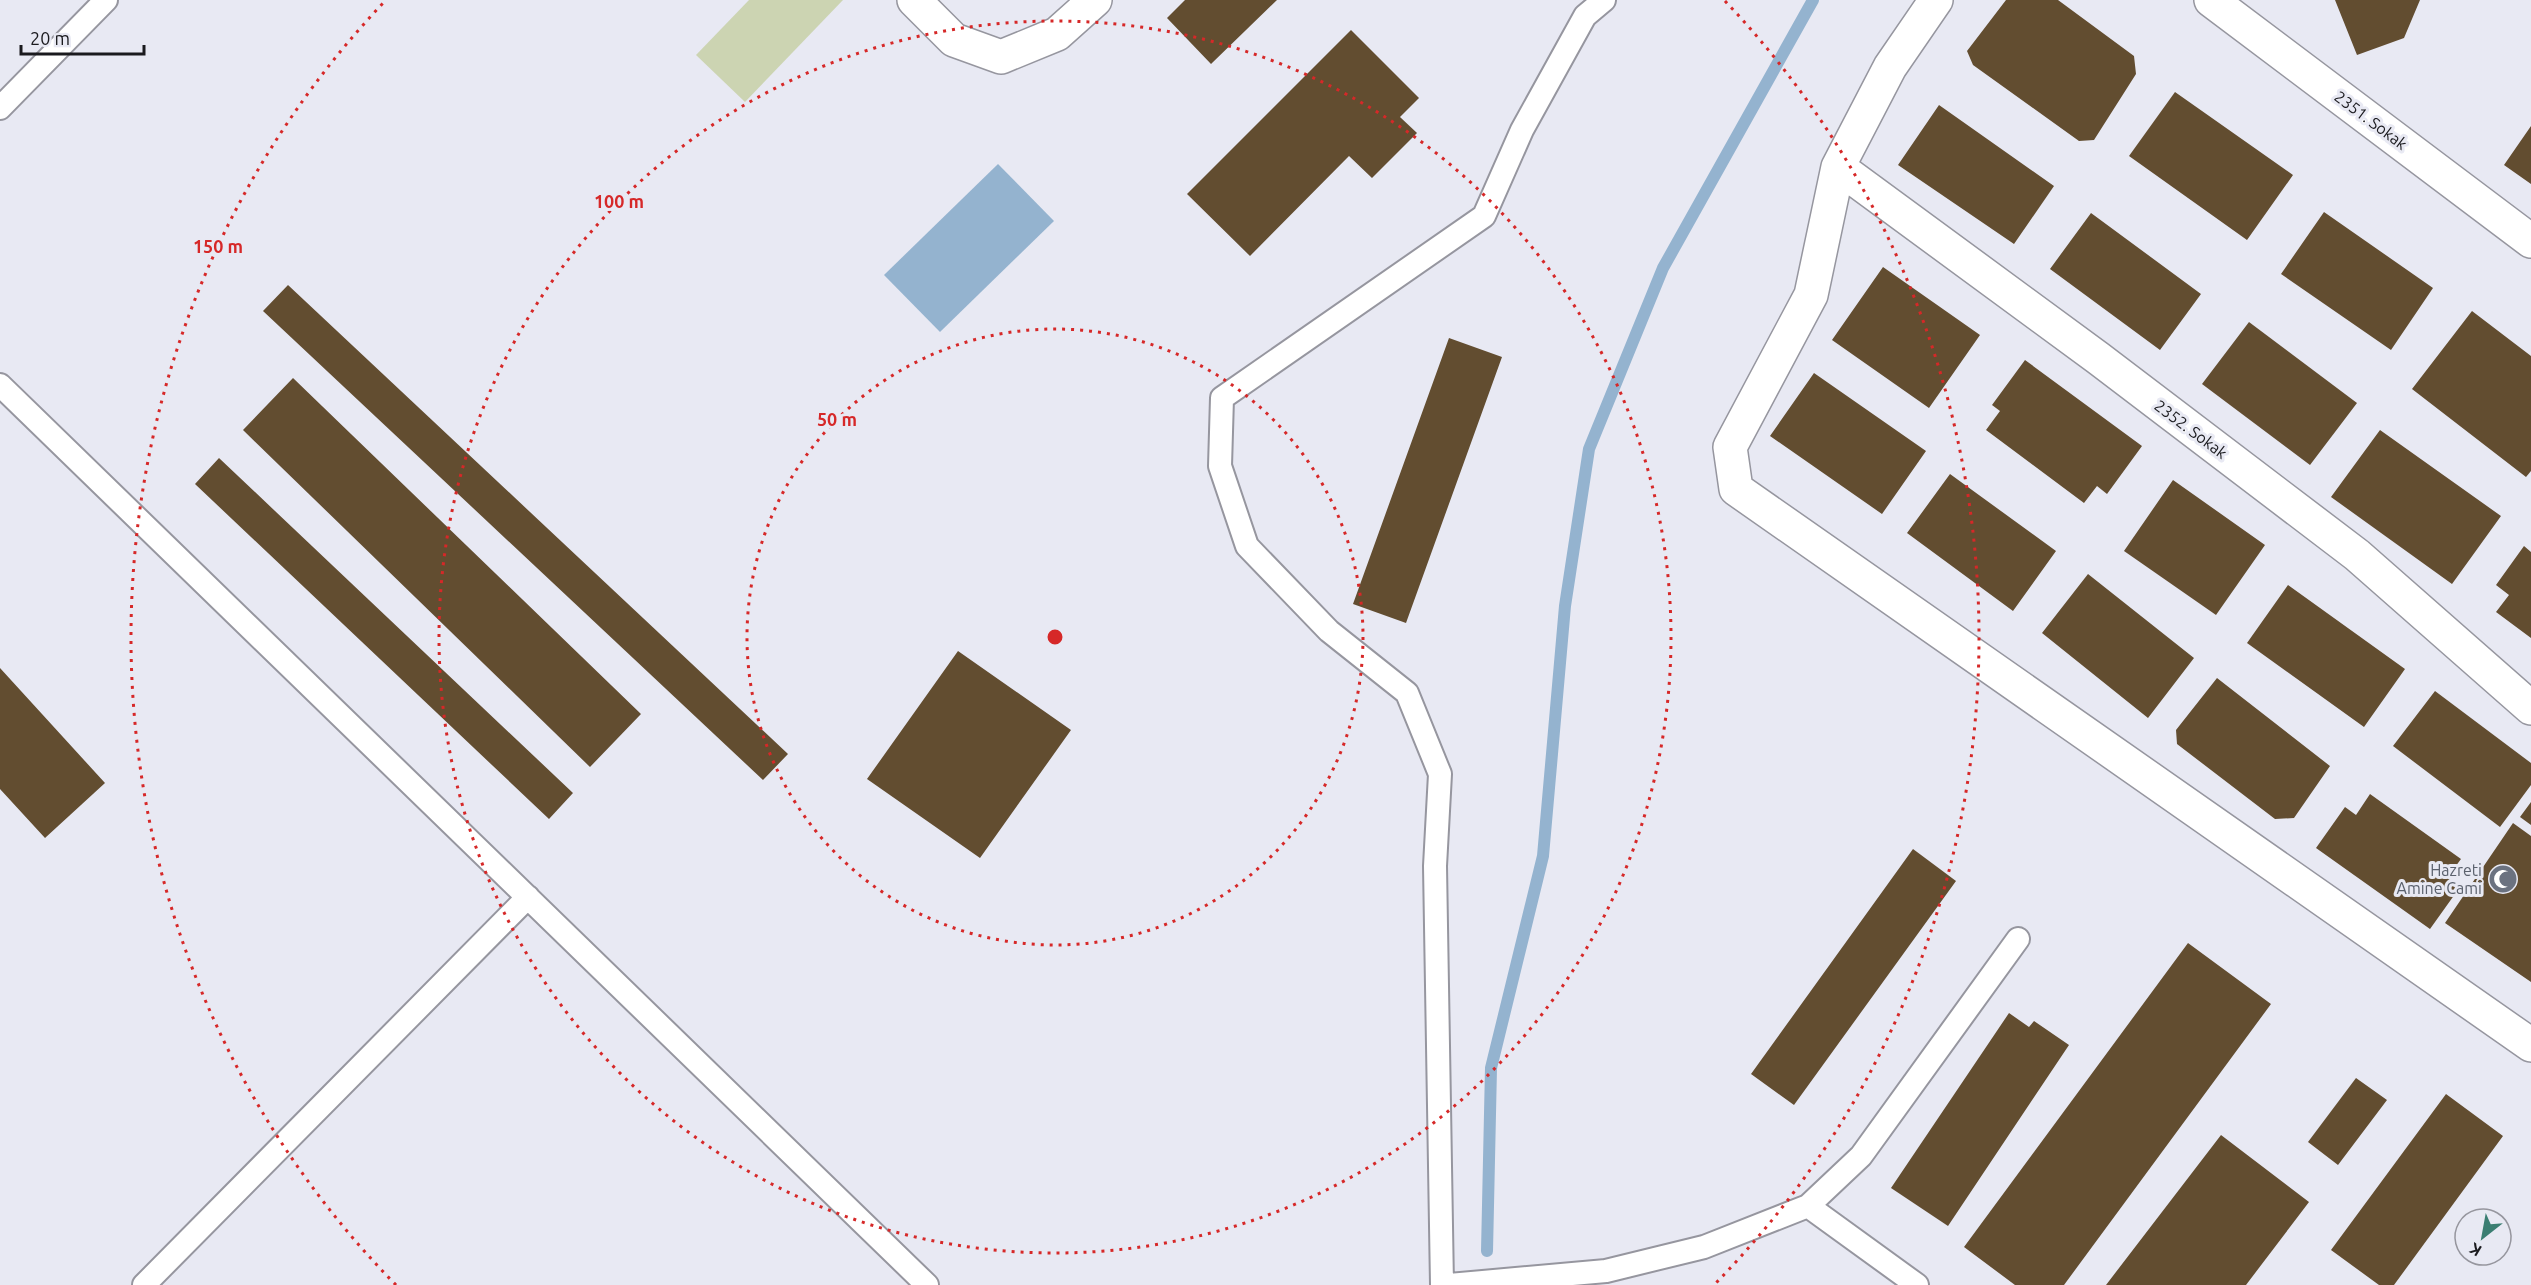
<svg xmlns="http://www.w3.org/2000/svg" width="2531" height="1285" font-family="Ubuntu,sans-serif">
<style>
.green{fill:#ccd4b2}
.water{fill:#94b3cf}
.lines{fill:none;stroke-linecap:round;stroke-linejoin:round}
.stream{stroke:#94b3cf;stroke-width:12}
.building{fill:#624d30}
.service-casing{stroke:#96969f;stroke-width:26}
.minor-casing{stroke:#96969f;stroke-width:36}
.service{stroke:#fff;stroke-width:22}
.minor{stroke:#fff;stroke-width:33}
.ring{fill:none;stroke:#d62828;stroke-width:3;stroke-dasharray:3 6}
.labels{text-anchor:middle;stroke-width:6;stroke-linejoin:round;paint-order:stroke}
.street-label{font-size:16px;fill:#1a1a1e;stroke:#e8e9f3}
.worship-label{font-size:16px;fill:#5b616d;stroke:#e8e9f3;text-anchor:end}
.centre{fill:#d62828;stroke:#e8e9f3;stroke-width:3}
.ring-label{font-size:18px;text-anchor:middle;font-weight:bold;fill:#d62828;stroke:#e8e9f3;stroke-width:6;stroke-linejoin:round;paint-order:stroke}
</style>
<rect width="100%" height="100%" fill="#e8e9f3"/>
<!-- green -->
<path class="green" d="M749 0H843L745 102 696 55Z"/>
<!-- water -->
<path class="water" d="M998 164 1054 221 940 332 884 275Z"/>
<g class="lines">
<!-- stream -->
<path class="stream" d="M1487 1251 1491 1068 1543 856 1565 606 1589 449 1663 268 1813 0"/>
</g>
<!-- building -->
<path class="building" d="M1185 0H1277L1211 64 1167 18Z
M2006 0H2058L2134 56 2136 74 2094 140 2079 141 1973 65 1967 51Z
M2335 0H2420L2404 38 2357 55Z
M1351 30 1419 98 1400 117 1417 133 1372 178 1349 156 1250 256 1187 194Z
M2175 92 2293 175 2247 240 2129 156Z
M1939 105 2054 186 2014 244 1898 165Z
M2531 126V184L2504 165Z
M2324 212 2433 288 2391 350 2281 274Z
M2091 213 2201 294 2160 350 2050 269Z
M1883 267 1980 335 1929 408 1832 340Z
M288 285 788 754 763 780 263 311Z
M2472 311 2531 356V471L2526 477 2412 389Z
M2249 322 2357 403 2310 465 2202 384Z
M1449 338 1502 357 1406 623 1353 604Z
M2025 360 2142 446 2107 494 2097 486 2084 503 1986 430 2000 411 1992 405Z
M1814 373 1926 451 1882 514 1770 436Z
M293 378 641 714 590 767 243 430Z
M2380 430 2501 516 2452 584 2331 497Z
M219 458 573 793 549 819 195 484Z
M1950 474 2056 551 2013 611 1907 533Z
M2173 480 2265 545 2216 615 2124 551Z
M2524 546 2531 552V638L2496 612 2509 595 2496 585Z
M2088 574 2194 658 2148 718 2042 633Z
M2288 585 2405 669 2364 727 2247 643Z
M958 651 1071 730 980 858 867 779Z
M0 668 105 783 45 838 0 789Z
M2217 678 2330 766 2294 818 2275 819 2177 744 2176 730Z
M2435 691 2531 763V785L2500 827 2393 746Z
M2370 794 2461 859 2447 878 2460 887 2430 929 2316 848 2345 807 2356 815Z
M2531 802V825L2520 817Z
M2513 823 2531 836V982L2445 923Z
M1913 849 1956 881 1794 1105 1751 1074Z
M2188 943 2271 1004 2064 1285H2015L1964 1247Z
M2009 1013 2029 1027 2034 1021 2069 1045 1948 1226 1891 1188Z
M2356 1078 2387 1100 2338 1165 2308 1142Z
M2446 1094 2503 1136 2394 1285H2379L2331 1250Z
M2221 1135 2309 1202 2246 1285H2106Z"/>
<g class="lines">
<!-- service casing -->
<g class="service-casing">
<path id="service" d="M0 108 106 0
M0 385 927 1285
M1808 1206 1861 1156 2018 939
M144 1285 528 897
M1442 1285 1435 866 1440 774 1407 693 1329 631 1247 546 1220 466 1222 398 1484 216 1522 130 1585 16 1604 0
M1449 1285 1606 1271 1704 1247 1808 1206 1917 1285"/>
</g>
<!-- minor casing -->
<g class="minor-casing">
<path id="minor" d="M914 0 954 40 1001 57 1057 34 1095 0
M1936 0 1890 67 1838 167 1811 295 1730 447 1736 489 2531 1045
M2211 0 2531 241
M1838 167 2098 358 2357 555 2531 708"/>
</g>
<!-- service -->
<use href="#service" class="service"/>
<!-- minor -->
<use href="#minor" class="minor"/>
</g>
<!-- distance rings -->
<g class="ring">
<circle cx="1055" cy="637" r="308"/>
<circle cx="1055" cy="637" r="616"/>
<path d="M396 1285A924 924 0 0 1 385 1M1725 1A924 924 0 0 1 1714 1285"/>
</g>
<!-- icons -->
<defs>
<g id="mosque-disc" transform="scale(1.5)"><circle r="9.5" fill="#6b7280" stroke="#e8e9f3"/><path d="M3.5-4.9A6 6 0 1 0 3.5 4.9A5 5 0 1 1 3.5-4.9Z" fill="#fff"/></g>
</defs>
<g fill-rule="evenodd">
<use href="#mosque-disc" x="2503" y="879"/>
</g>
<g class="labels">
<!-- street labels -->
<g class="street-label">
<text transform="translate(2371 120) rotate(37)" y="6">2351. Sokak</text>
<text transform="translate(2191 429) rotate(37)" y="6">2352. Sokak</text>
</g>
<!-- worship labels -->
<g class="worship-label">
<text x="2482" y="876">Hazreti<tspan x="2482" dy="18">Amine Cami</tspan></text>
</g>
</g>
<circle cx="1055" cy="637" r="9" class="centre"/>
<g class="ring-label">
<text x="619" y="208">100 m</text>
<text x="218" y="253">150 m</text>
<text x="837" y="426">50 m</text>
</g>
<!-- north arrow -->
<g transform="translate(2483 1237) rotate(211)"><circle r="28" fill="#e8e9f3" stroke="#96969e" stroke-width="1.5"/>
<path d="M0-4.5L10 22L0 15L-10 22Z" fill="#3b7e72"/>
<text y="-9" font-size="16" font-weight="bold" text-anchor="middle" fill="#1a1a1e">K</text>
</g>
<!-- scale -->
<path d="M21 45v9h123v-9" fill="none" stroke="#1a1a1e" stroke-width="3"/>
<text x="30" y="45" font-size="18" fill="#1a1a1e" stroke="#e8e9f3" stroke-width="4.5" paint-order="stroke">20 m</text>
</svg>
